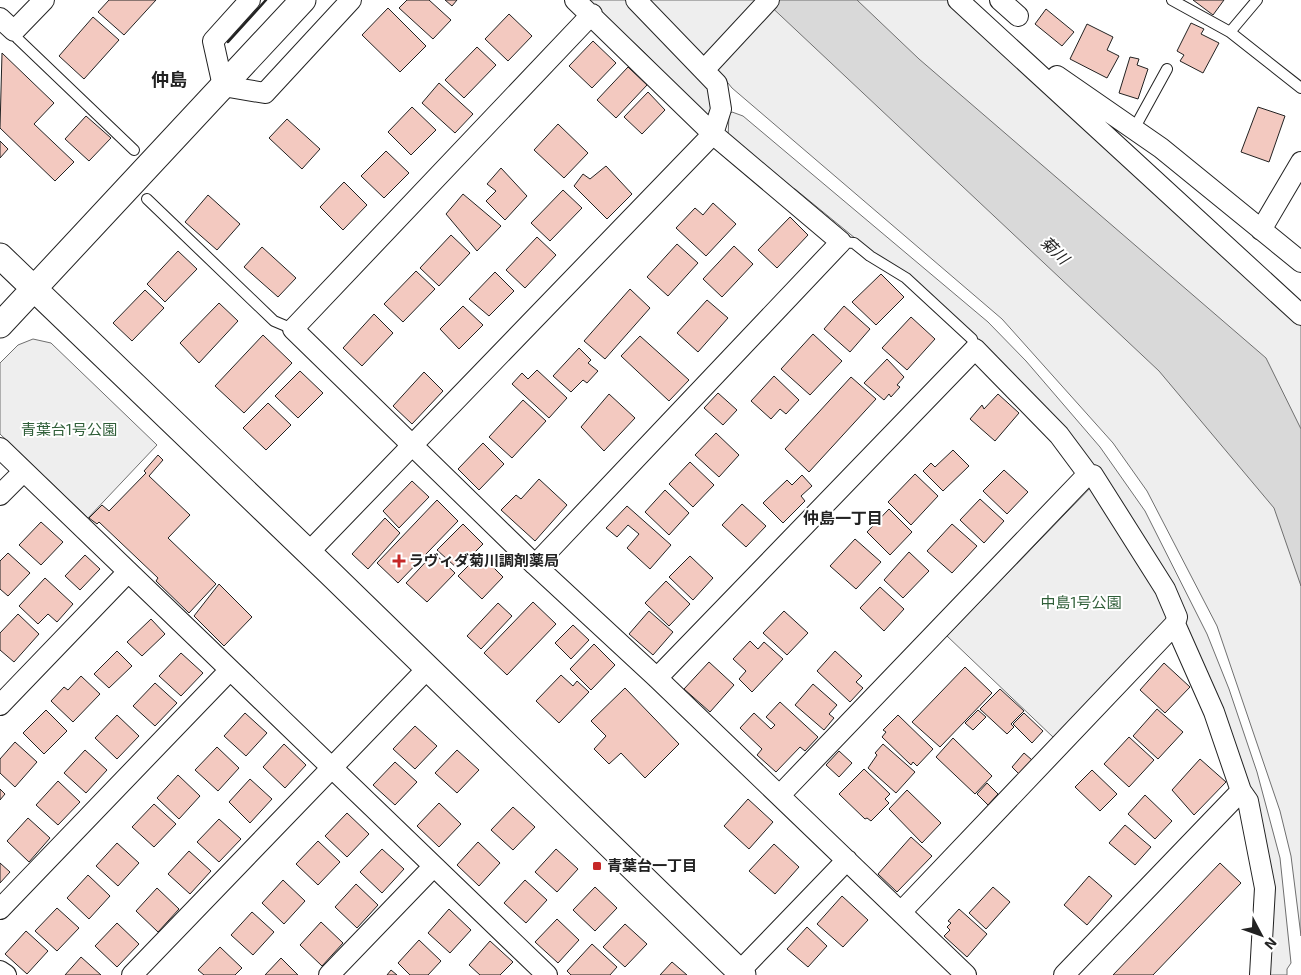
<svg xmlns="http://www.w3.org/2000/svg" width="1301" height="975" font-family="'Exo 2','Noto Sans JP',sans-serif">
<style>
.green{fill:#eee;stroke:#6f6f6f}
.water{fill:#d9d9d9;stroke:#6f6f6f}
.building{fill:#f3c9c0;stroke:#222}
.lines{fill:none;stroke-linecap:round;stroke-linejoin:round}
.service-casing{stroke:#222;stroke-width:12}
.minor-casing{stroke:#222;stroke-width:22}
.tertiary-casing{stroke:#222;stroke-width:27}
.service{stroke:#fff;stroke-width:10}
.minor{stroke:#fff;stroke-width:20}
.tertiary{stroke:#fff;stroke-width:25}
.wall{stroke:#222;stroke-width:2.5}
.poi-dot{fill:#c62828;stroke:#fff;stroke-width:2}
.labels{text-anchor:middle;stroke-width:4;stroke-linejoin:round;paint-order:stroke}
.park-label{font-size:15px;fill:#2f5e38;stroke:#fff}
.poi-label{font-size:15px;font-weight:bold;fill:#222;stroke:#fff;text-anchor:start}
.water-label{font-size:16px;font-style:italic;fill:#222;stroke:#fff}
.neighbourhood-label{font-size:16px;font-weight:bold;fill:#222;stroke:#fff}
.quarter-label{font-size:18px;font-weight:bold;fill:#222;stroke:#fff}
</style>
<rect width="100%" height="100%" fill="#fff"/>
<!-- green -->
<path class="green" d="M587 0H629C645 17 713 85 714 104 714 108 710 114 708 118L644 52Z
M644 0H957L1301 315V936L1291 856 1280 811 1217 626 1147 491 1113 443 1002 319 732 88 715 67Z
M732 112 743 116 988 322 1026 361 1100 447 1145 511 1207 634 1229 689 1257 772 1280 858 1291 963 1287 969V975H1263L1268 885 1169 591 1056 421 978 339 907 273 872 252 795 189 785 188 728 137 729 115Z
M33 339 51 343 157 445 88 518 0 434V363L18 345Z
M1094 484 1172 615 1054 738 947 636Z"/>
<!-- water -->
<path class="water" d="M764 0H857L919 59 1266 358 1301 429V586L1274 508 1159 371Z"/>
<!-- building -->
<path class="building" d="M109 0H156L124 35 98 12Z
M407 0H429L451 20 433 39 399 8Z
M445 0H457L452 6Z
M1193 0H1224L1213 15Z
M388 8 426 46 400 72 362 35Z
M1046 9 1074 32 1062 46 1035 24Z
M509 14 532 36 508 61 485 39Z
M93 17 119 40 84 79 59 56Z
M1191 23 1204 29 1201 34 1219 43 1203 73 1180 61 1184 55 1177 51Z
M1087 24 1113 37 1107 50 1119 56 1107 78 1070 59Z
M593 41 616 63 592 88 569 66Z
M477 47 496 65 464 98 445 80Z
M2 53 54 103 34 124 74 162 55 181 0 128Z
M1130 57 1139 59 1137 65 1148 69 1138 99 1119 93Z
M628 67 647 85 616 118 597 100Z
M439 83 473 114 455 133 422 103Z
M648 92 665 110 642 134 624 117Z
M412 107 436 130 411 155 388 132Z
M1258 107 1285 116 1269 162 1241 152Z
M86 116 111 138 89 161 65 139Z
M287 119 320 149 302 169 269 138Z
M558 124 588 153 564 178 534 150Z
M0 141 8 149 0 158Z
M386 151 409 173 384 198 361 176Z
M606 166 632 194 607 219 574 186 583 174 590 179Z
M501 168 527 196 505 220 486 201 496 191 487 184Z
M344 182 367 205 343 230 320 207Z
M563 190 582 208 550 241 531 223Z
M463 194 501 226 477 251 446 214Z
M208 195 240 224 217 250 185 222Z
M713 203 736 224 706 256 676 228 695 208 703 215Z
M790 217 808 235 777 268 758 250Z
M451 235 470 253 439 286 420 268Z
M537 237 556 255 525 288 506 270Z
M677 244 698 263 668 296 647 277Z
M734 246 753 264 722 297 703 279Z
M262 247 296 278 278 297 244 267Z
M178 251 197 269 165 302 147 284Z
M416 271 435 289 403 322 384 304Z
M495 272 514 291 489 316 469 299Z
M881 274 904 297 876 325 852 302Z
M630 289 650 308 605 359 584 341Z
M145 290 164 308 132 341 113 323Z
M707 300 728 318 698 352 677 333Z
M219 303 238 321 199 363 180 343Z
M463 306 483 325 459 349 440 329Z
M844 306 870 329 850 352 824 329Z
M374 314 393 333 362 366 343 348Z
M911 317 935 339 907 370 882 348Z
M813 334 842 361 810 395 781 369Z
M263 335 292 363 244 413 215 386Z
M640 336 689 380 669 401 621 356Z
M579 348 591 360 588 363 598 371 587 383 583 380 571 392 553 376Z
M887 359 904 377 897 385 900 387 891 397 889 394 884 400 864 383Z
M537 370 567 398 549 418 512 384 522 373 528 379Z
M300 371 323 393 298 418 275 396Z
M424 372 443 391 412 424 393 406Z
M774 376 799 400 786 414 780 409 771 419 751 401Z
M851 377 876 399 809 472 785 449Z
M718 393 737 410 723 425 704 408Z
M609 394 635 418 604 451 581 427Z
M998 394 1019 413 995 441 970 419 982 405 984 409Z
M523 400 546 421 512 458 489 437Z
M268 403 291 425 266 450 243 428Z
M716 433 739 455 719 477 695 455Z
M483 443 504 464 479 490 458 469Z
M953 450 969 466 943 491 923 471 931 463 935 467Z
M158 455 163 460 149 476 190 515 168 538 216 584 189 613 156 581 158 578 99 522 97 524 89 518 102 505 109 511 146 473 144 471Z
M690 462 714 485 693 507 669 484Z
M1004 470 1028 492 1007 514 983 491Z
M915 474 938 496 911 525 888 502Z
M802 475 812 486 801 496 805 501 783 523 763 503 787 480 792 485Z
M539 479 567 505 535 541 501 510 516 495 521 499Z
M412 481 429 497 399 528 383 511Z
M665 490 689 513 669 535 645 512Z
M980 499 1004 521 984 543 960 520Z
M437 500 458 521 398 583 377 563Z
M742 504 766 526 746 547 722 525Z
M627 506 671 545 650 569 627 548 639 534 628 525 617 537 606 528Z
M889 509 912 532 890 555 867 532Z
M385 518 400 533 368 569 352 554Z
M41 522 63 542 41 565 19 545Z
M463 524 483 544 458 569 437 550Z
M952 524 977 546 952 573 927 551Z
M855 539 881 562 856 589 830 566Z
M909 552 929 571 903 598 884 580Z
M8 553 30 573 8 596 0 589V561Z
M434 553 455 573 427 602 406 583Z
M480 554 503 577 482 599 458 576Z
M85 555 100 569 80 590 65 576Z
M690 556 713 578 693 600 669 577Z
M45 578 73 604 57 622 48 614 38 624 19 606Z
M666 581 690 604 669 626 645 603Z
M219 584 252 617 224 646 194 616Z
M880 587 904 609 884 631 860 608Z
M533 602 556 624 507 675 484 653Z
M498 603 512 616 481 649 467 636Z
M649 611 673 632 653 655 629 634Z
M784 611 808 633 787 655 763 633Z
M18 614 39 634 14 662 0 650V633Z
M151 619 165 634 142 656 127 642Z
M573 625 589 640 571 659 555 643Z
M750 641 758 649 764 642 783 659 752 692 739 679 746 671 733 659Z
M594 644 615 665 591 690 570 669Z
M117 651 132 666 109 688 94 674Z
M835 651 862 676 856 682 863 688 850 702 817 671Z
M181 653 203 673 181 696 159 676Z
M709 662 734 685 710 712 684 689Z
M1164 663 1190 687 1165 713 1140 690Z
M965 667 992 693 940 747 912 722Z
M561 675 573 686 577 681 589 692 559 723 536 701Z
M81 676 100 694 73 722 51 701 64 687 68 690Z
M155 683 177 703 155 726 133 706Z
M813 684 837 705 829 714 834 718 824 730 795 705Z
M625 688 679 744 645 778 621 753 609 764 594 749 606 736 591 721Z
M1000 689 1024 711 1011 724 1014 727 1007 734 980 709Z
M780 702 818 737 805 751 800 747 776 772 757 755 762 749 740 728 754 713 771 729 775 725 766 717Z
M1157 709 1183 732 1158 759 1133 736Z
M46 710 67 731 44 754 23 733Z
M978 710 986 717 973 730 965 723Z
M245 713 267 733 246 756 224 736Z
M1024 713 1043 731 1032 743 1013 724Z
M117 715 139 736 117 759 95 738Z
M898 715 933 749 917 766 913 762 911 765 882 737 886 732 883 730Z
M415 726 437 746 415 769 393 749Z
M1129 737 1154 760 1129 787 1104 764Z
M953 738 992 776 975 794 936 757Z
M15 742 37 762 15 787 0 773V759Z
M284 744 306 765 285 788 263 767Z
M883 744 915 772 896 793 868 768 877 755 875 753Z
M217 747 239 768 218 791 195 770Z
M85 750 107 770 86 793 64 773Z
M457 750 479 770 457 793 435 773Z
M839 751 852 763 839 777 826 765Z
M1024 753 1032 760 1019 774 1012 767Z
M1200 759 1226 782 1194 815 1172 790Z
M395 762 417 782 395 805 373 785Z
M864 769 890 794 885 799 889 803 871 821 867 818 865 819 839 794Z
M1092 770 1117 794 1100 811 1075 787Z
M178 775 200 796 179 819 157 798Z
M250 779 272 799 250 823 229 802Z
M58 781 80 802 58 825 36 805Z
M987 783 998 794 988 805 977 794Z
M0 789 5 794 0 800Z
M907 790 941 823 922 843 889 809Z
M1145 795 1172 821 1155 839 1128 814Z
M748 799 773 822 749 849 724 826Z
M439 803 461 824 439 847 417 826Z
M154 804 176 824 154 847 132 827Z
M513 807 535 827 513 850 491 830Z
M347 813 369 834 347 857 325 836Z
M28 818 50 838 29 862 7 841Z
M219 819 241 839 219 862 197 842Z
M1125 825 1151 847 1135 865 1109 843Z
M911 837 932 856 897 892 878 874Z
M318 841 340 862 318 885 296 864Z
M478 842 500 863 479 886 457 865Z
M117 843 139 863 118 886 96 866Z
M774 844 799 867 775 894 749 871Z
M382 849 404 869 382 893 360 872Z
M556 849 578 869 557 892 535 872Z
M189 851 211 871 190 894 168 874Z
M0 863 10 872 0 883Z
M1220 863 1241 883 1153 975H1113Z
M88 875 110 896 89 919 67 898Z
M1089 876 1112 896 1087 925 1064 905Z
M283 880 305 901 284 924 262 903Z
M525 880 547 900 526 923 504 903Z
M356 884 378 905 357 928 335 907Z
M595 887 617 908 595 931 573 910Z
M993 887 1010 902 986 929 969 913Z
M157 888 179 909 158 932 136 911Z
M842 896 868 920 843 947 817 924Z
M57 908 79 928 57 951 35 931Z
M449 909 471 930 450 953 428 933Z
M959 909 987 934 967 957 944 936 950 930 947 927 951 923 948 921Z
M252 912 274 932 253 955 231 935Z
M557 919 579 940 558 963 535 942Z
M321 922 343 943 322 966 300 945Z
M117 923 139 944 117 967 95 946Z
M625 924 647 944 625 967 603 947Z
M807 927 827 946 808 967 787 949Z
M26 931 48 951 27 974 5 954Z
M419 940 441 961 428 975H410L398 963Z
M490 941 513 962 500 975H480L469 965Z
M592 944 617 967 610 975H571L567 971Z
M220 947 242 968 235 975H204L198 970Z
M81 957 101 975H65Z
M281 958 298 975H265Z
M672 962 687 975H660Z
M391 970 397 975H387Z"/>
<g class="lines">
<!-- service casing -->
<g class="service-casing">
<path id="service" d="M1172 0 1230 32
M1257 0 1230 32 1301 88
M14 31 18 39 134 150
M1134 129 1167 69
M147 199 274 321 293 329
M841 242 854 243 870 256 906 278 972 339 975 349"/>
</g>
<!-- minor casing -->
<g class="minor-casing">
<path id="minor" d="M250 0 213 41 223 86 265 93 351 0
M958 0 1301 315
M1000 0 1018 16
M592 14 293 329 535 565 657 678 966 975
M0 18 14 31 44 0
M704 70 769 0
M1057 76 1161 148 1301 262
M1261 230 1301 162
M0 448 547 975
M0 495 24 471
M309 552 713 134 721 109 717 84 636 0
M535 565 841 242 713 134 575 0
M657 678 975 349 1059 435 1088 474 1093 475 1165 589 1177 617 1175 624 1214 712 1241 791 1064 975
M0 705 128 572
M1241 791 1248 801 1265 888 1260 975
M780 795 1088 474
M0 909 230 670
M901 912 1175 624
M0 971 6 975
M739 972 847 860
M132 975 428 668
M329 975 433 867"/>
</g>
<!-- tertiary casing -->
<g class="tertiary-casing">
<path id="tertiary" d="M0 256 330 573 743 975
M0 325 303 0"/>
</g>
<!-- service -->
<use href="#service" class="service"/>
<!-- minor -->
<use href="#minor" class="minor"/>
<!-- tertiary -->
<use href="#tertiary" class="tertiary"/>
<!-- wall -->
<path class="wall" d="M228 42 266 0"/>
</g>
<!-- markers -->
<g class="poi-dot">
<path d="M396.5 553.5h5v5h5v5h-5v5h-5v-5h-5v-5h5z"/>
<rect x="592" y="861" width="10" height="10" rx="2.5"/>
</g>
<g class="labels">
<!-- park labels -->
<g class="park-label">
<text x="69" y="435">青葉台1号公園</text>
<text x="1081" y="608">中島1号公園</text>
</g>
<!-- poi labels -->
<g class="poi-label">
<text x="409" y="566">ラヴィダ菊川調剤薬局</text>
<text x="607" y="871">青葉台一丁目</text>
</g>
<!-- water labels -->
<g class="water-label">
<text transform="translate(1055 250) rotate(44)" y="6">菊川</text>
</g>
<!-- neighbourhood labels -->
<g class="neighbourhood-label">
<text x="843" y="524">仲島一丁目</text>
</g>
<!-- quarter labels -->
<g class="quarter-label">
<text x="169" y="86">仲島</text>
</g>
</g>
<!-- north arrow -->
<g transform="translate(1261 935) rotate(131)" stroke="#ffffff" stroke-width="4" paint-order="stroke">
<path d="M0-4L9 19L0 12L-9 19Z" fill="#222222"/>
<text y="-8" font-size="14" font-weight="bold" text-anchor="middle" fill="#222222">N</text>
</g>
</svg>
